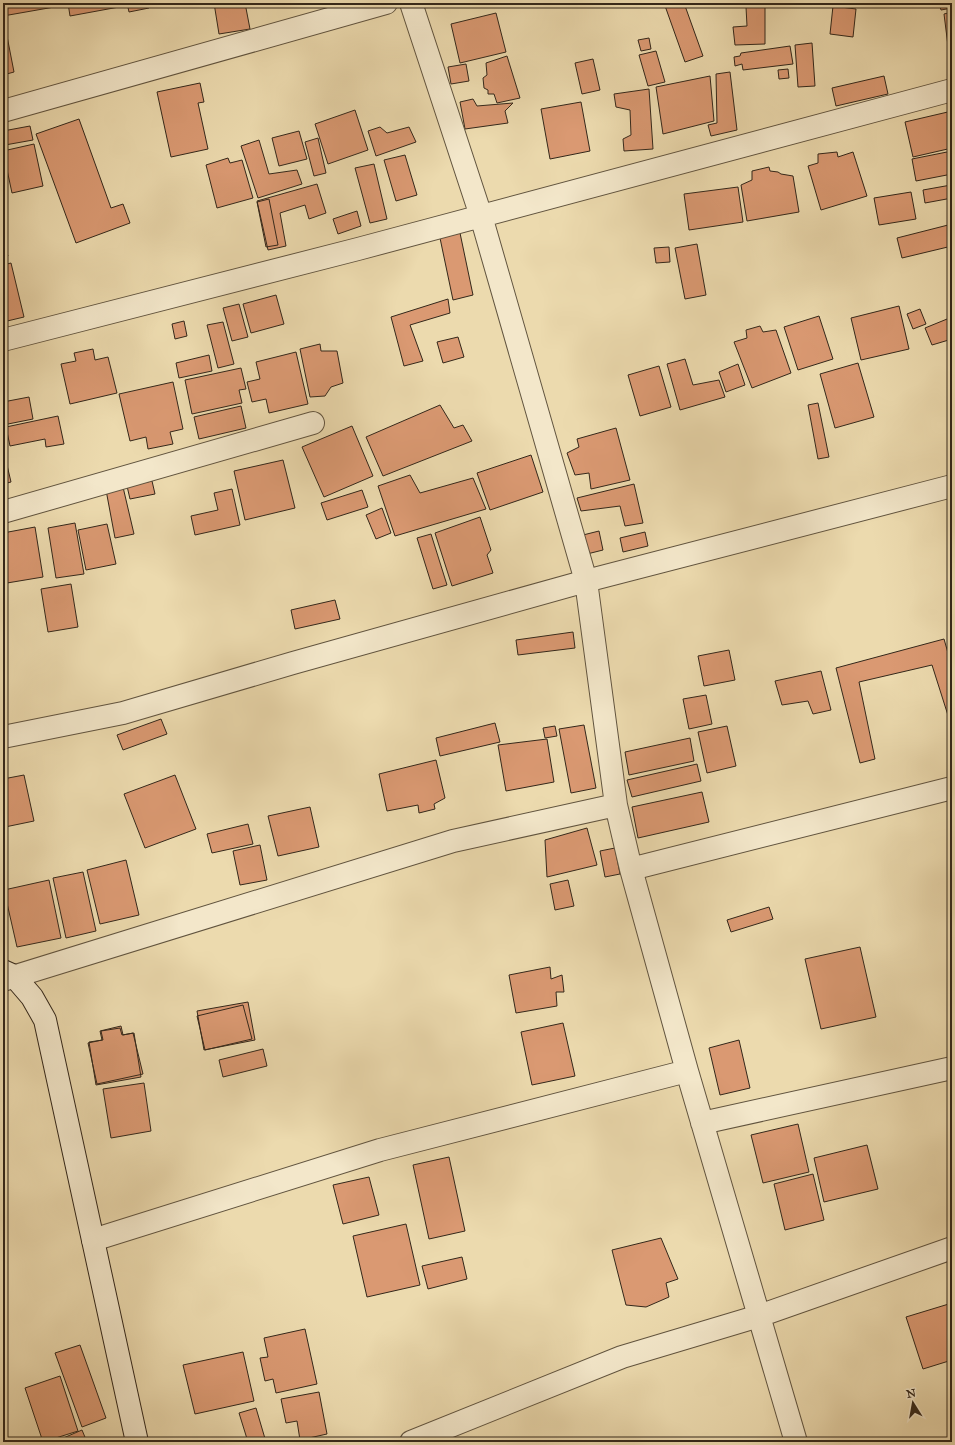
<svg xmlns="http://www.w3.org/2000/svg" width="955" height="1445" font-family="'IM FELL Great Primer',serif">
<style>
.building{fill:#da9972;stroke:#33271a}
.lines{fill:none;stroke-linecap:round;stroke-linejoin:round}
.street-casing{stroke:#61543f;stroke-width:24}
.secondary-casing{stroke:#33271a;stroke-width:24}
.street{stroke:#f3e7ca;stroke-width:22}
.secondary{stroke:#f3e7ca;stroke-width:22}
</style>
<rect width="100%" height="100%" fill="#ecdaae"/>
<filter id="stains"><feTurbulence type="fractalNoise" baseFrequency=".005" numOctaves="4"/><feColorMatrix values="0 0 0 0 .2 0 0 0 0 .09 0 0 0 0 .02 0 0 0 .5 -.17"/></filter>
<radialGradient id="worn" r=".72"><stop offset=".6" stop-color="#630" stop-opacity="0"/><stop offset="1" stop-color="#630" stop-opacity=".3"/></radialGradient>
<!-- building -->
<path class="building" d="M3 3H60V6L3 16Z
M68 3H119V7L70 16Z
M127 3H148L149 8 129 12Z
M214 3H245L250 29 219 34Z
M664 3H684L703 56 685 62Z
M939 3H952V8L941 10Z
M833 6 856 9 853 37 830 34Z
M746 7H765V44L735 45 733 27 747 26Z
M952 12V53L949 54 944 14Z
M496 13 506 52 460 63 451 24Z
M6 31 14 72 3 75V32Z
M649 38 651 49 641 51 638 40Z
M812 43 815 86 798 87 795 45Z
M790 46 793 64 743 70 742 64 735 66 734 57 740 56 741 53Z
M656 51 665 82 648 86 639 55Z
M507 56 520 98 497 103 494 94H488V90L484 88 483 78 487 75 486 63Z
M593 59 600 90 582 94 575 63Z
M466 64 469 81 451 84 448 67Z
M788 69 789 78 779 79 778 70Z
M730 72 737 130 711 136 708 125 717 123 716 74Z
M710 76 714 121 663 134 656 87Z
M884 76 888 94 836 106 832 88Z
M200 83 204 102 198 103 208 149 171 157 157 92Z
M649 89 653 149 624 151 623 139 631 135 630 110 616 107 614 94Z
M473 99 477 106 513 103 505 111 508 123 465 129 460 102Z
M581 102 590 151 550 159 541 109Z
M355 110 368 150 328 164 315 124Z
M952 111V148L913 157 905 122Z
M79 119 111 208 123 204 130 223 76 243 36 134Z
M30 126 33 140 5 145 3 131Z
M380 127 387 133 409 127 416 142 376 156 368 131Z
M299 131 307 159 279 166 272 138Z
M318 138 326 173 314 176 305 142Z
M259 140 269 174 297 170 302 184 258 198 241 146Z
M34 144 43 186 12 193 3 151Z
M952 151V174L916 181 912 159Z
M837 152 838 157 853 152 867 196 821 210 808 166 818 163V154Z
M405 155 417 195 396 201 384 160Z
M228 158 230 163 242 160 253 198 217 208 206 165Z
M374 164 387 219 370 223 355 168Z
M769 167 770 171 778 172 781 174 793 176 799 212 747 221 741 185 752 180V171Z
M317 184 326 213 309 219 305 205 280 213 286 246 268 250 257 201Z
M951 185 952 198 925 203 923 190Z
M738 187 743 222 689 230 684 194Z
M911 192 916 219 879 225 874 198Z
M269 199 278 245 266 247 257 202Z
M357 211 361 226 338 234 333 219Z
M952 224V246L902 258 897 238Z
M460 233 473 295 453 300 440 238Z
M3 242 8 256 3 257Z
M697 244 706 295 685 299 675 248Z
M669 247 670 262 656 263 654 248Z
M11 263 24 317 3 322V265Z
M276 295 284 324 251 333 243 304Z
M448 299 450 313 410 325 423 361 404 366 391 317Z
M239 304 248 337 232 341 223 308Z
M899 306 909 349 861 360 851 318Z
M920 309 926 324 913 329 907 314Z
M819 316 833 359 798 370 784 327Z
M952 317V339L932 345 925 328Z
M184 321 187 336 175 339 172 324Z
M223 322 234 364 218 368 207 325Z
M760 326 763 332 776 330 791 373 752 388 734 342 747 338 746 330Z
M458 337 464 357 443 363 437 342Z
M320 344 321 351H337L343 383 331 387 325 396 310 397 300 349Z
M93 349 95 360 108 357 117 393 70 404 61 364 76 361 74 353Z
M296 352 308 404 269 413 266 399 252 402 247 382 260 379 256 362Z
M209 355 212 371 179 378 176 363Z
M685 359 693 385 719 380 725 397 680 410 667 364Z
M858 363 874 417 835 428 820 374Z
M738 364 745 385 726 392 719 372Z
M659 366 671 407 640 416 628 375Z
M241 368 246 389 239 390 242 403 192 414 185 380Z
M173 382 183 429 170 432 173 444 148 449 146 437 130 441 119 394Z
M29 397 33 419 3 425V402Z
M818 403 829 457 818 459 808 405Z
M440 405 454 428 463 425 472 441 383 476 366 437Z
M241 406 246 428 199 439 194 417Z
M58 416 64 444 46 447 45 439 10 446 6 427Z
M352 426 373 476 324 497 302 447Z
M616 428 630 480 591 489 589 473 575 475 567 453 579 447 577 439Z
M3 448 11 482 3 484Z
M531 455 543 492 490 510 477 473Z
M283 460 295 508 245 520 234 471Z
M410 475 420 493 473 478 486 509 395 536 378 486Z
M152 481 155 494 130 499 127 486Z
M634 484 643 523 625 526 620 506 581 511 577 498Z
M123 487 134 534 115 538 106 490Z
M232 489 240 525 195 535 191 516 218 510 214 493Z
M362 490 368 507 327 520 321 503Z
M382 508 391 533 376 539 366 515Z
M480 517 491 550 487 555 493 573 452 586 435 533Z
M75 523 84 574 56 578 48 528Z
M107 524 116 564 86 570 78 530Z
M35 527 43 577 7 583 3 560V533Z
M599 531 603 550 587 554 583 535Z
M645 532 648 546 623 552 620 538Z
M431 534 447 585 433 589 417 538Z
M71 584 78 627 48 632 41 589Z
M335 600 340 619 295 629 291 610Z
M573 632 575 648 518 655 516 640Z
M944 639 952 667V728L932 665 859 682 875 759 860 763 836 668Z
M729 650 735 680 704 686 698 656Z
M821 671 831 710 813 714 808 701 782 705 775 681Z
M706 695 712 724 689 729 683 699Z
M161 719 167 734 123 750 117 735Z
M495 723 500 742 440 756 436 738Z
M584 725 596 788 571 793 559 729Z
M555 726 557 736 545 738 543 728Z
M727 726 736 766 707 773 698 732Z
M690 738 694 761 629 775 625 752Z
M547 739 554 782 506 791 498 745Z
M436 760 445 798 434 804 435 809 419 813 418 805 387 811 379 774Z
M697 764 701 781 632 797 627 780Z
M24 775 34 821 5 827 3 817V779Z
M175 775 196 829 145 848 124 794Z
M702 792 709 822 638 838 632 807Z
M310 807 319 847 278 856 268 816Z
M248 824 253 844 212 853 207 834Z
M587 828 597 865 547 877 545 840Z
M260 845 267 880 240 885 233 851Z
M615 848 620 874 605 877 600 851Z
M126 860 139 915 100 924 87 870Z
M83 872 96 931 66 938 53 878Z
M49 880 61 938 17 947 4 890Z
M568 880 574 906 555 910 550 884Z
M769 907 773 919 731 932 727 920Z
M860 947 876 1017 821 1029 805 959Z
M550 967 551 979 562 975 564 992H556L557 1006 516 1013 509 975Z
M248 1002 255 1040 204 1050 197 1011Z
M243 1005 252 1039 205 1050 197 1016Z
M563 1023 575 1076 532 1085 521 1032Z
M121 1026 123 1035 133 1033 143 1074 97 1084 88 1043 102 1040 100 1031Z
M120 1028 122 1035 134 1033 141 1077 96 1085 89 1042 103 1040 101 1031Z
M739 1040 750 1088 720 1095 709 1048Z
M263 1049 267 1066 223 1077 219 1060Z
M144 1083 151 1131 111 1138 103 1089Z
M798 1124 809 1172 763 1183 751 1135Z
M867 1145 878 1189 824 1202 814 1158Z
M449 1157 465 1231 429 1239 413 1165Z
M813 1174 824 1220 785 1230 774 1184Z
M369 1177 379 1215 343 1224 333 1185Z
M406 1224 420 1285 367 1297 353 1236Z
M661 1238 678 1279 666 1283 669 1297 646 1307 626 1305 612 1250Z
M462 1257 467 1279 428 1289 422 1266Z
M952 1303V1360L923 1369 906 1317Z
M305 1329 317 1384 276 1393 273 1379 265 1381 260 1358 268 1357 264 1338Z
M80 1345 106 1418 82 1427 55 1353Z
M243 1352 254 1401 195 1414 183 1365Z
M60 1376 78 1431 43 1442 25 1388Z
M319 1392 327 1434 300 1440 297 1421 286 1423 281 1399Z
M256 1408 266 1442H248L239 1413Z
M82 1430 87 1442H54Z"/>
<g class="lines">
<!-- street casing -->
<g class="street-casing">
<path id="street" d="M411 3 481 216 586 581 616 805 631 869 687 1071 796 1442
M3 111 386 3
M3 340 358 249 952 90
M3 512 313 423
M3 737 123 713 293 663 586 581 952 486
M631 869 952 788
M3 980 453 841 616 805
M702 1123 952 1068
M93 1240 380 1150 687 1071
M411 1442 622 1357 759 1316 952 1248"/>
</g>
<!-- secondary casing -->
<g class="secondary-casing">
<path id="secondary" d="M3 971 14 976 32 997 45 1020 137 1442"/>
</g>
<!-- street -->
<use href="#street" class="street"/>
<!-- secondary -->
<use href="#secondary" class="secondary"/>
</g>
<!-- margin -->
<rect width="955" height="1445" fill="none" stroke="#ecdaae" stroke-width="16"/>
<rect x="4" y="4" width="947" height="1437" fill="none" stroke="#33271a" stroke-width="2"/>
<rect x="8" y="8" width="939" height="1429" fill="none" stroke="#33271a"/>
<!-- north arrow -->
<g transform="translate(913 1403) rotate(349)" stroke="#f3e7ca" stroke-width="3" paint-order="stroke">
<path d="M0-3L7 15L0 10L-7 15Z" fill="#33271a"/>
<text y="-6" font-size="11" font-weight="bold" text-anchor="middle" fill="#33271a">N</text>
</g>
<rect width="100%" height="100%" filter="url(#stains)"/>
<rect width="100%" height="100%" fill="url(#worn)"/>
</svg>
